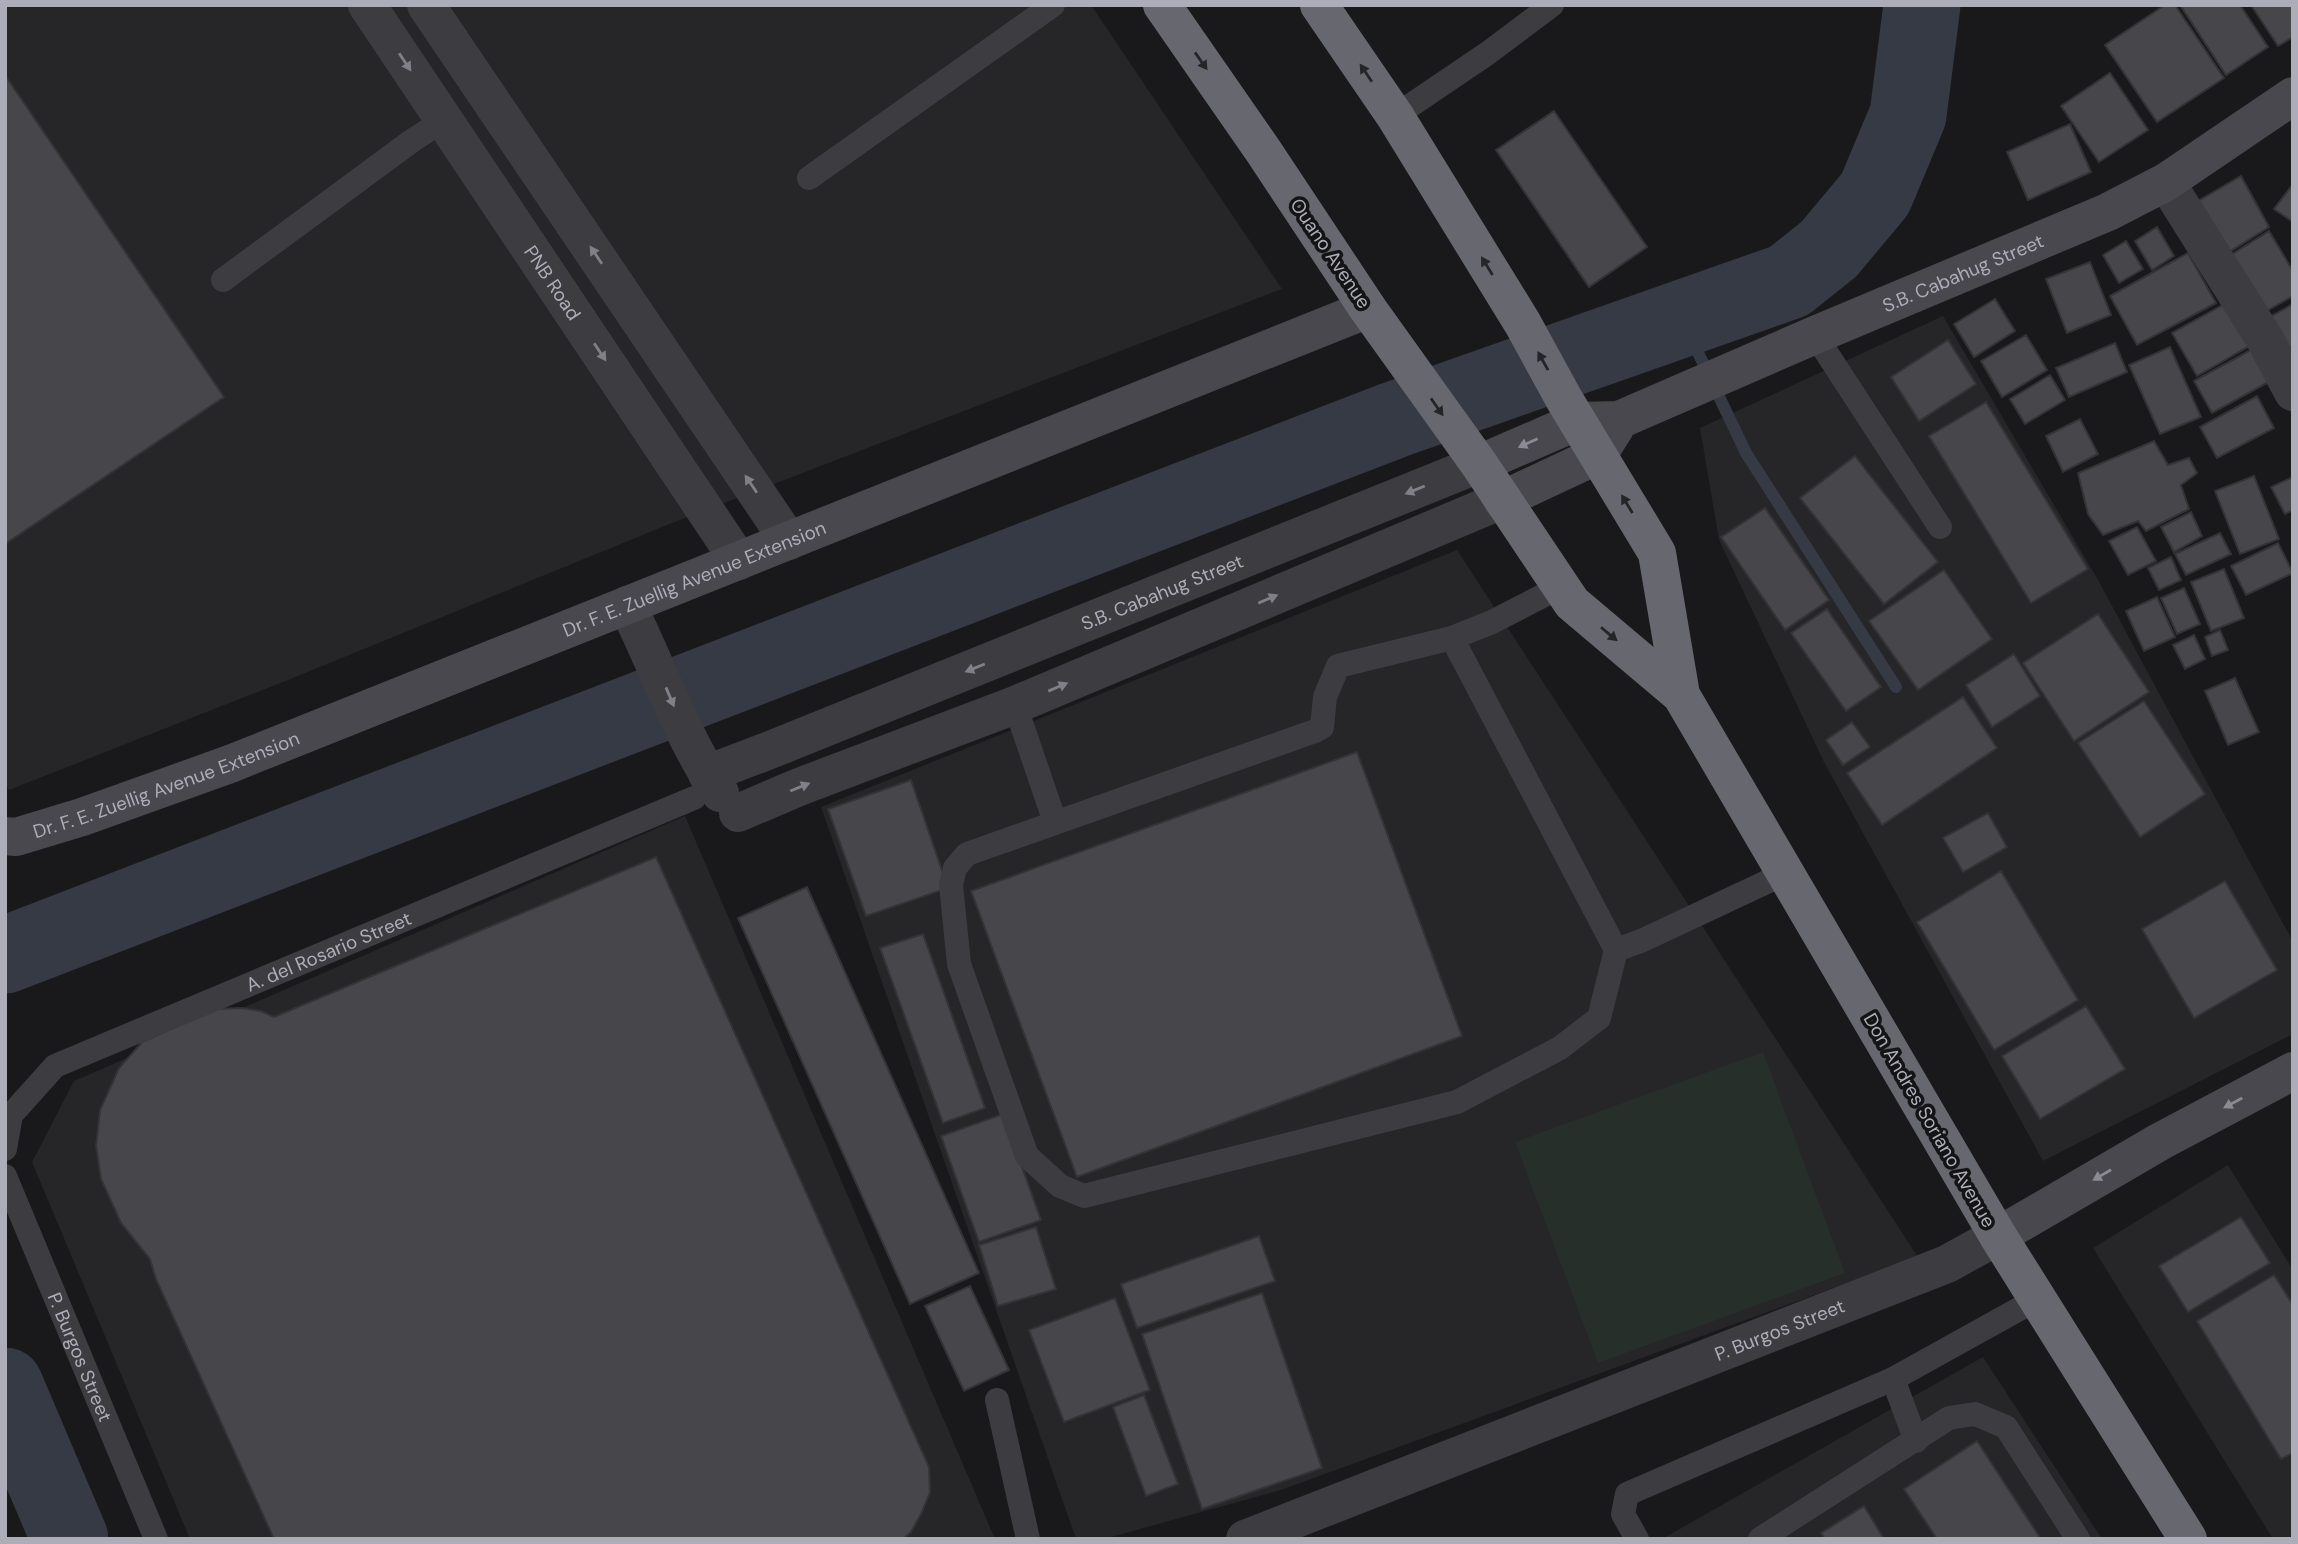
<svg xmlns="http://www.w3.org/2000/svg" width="2298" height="1544" font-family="'DM Sans',sans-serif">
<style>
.built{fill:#262528}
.green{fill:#272f2b}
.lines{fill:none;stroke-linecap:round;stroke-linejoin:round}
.stream{stroke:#353a44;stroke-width:12}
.river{stroke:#353a44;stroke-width:77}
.building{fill:#47464b;stroke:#343336;stroke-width:2}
.lane{stroke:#3d3c41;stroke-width:24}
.street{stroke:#3d3c41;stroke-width:38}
.secondary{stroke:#49484f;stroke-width:38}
.highway{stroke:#676770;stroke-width:38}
.oneway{fill:#252528}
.oneway2{fill:#808089}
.oneway3{fill:#8a8a94}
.labels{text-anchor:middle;stroke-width:7;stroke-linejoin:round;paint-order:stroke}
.street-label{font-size:19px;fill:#adadb9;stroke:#141416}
</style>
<rect width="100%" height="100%" fill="#19191b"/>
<!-- built -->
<path class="built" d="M5 5H1091L1282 289 677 521 288 680 9 790 5 782Z
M1943 316 2098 580 2293 942V1034L2043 1161 1824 762 1719 540 1700 428Z
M1457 550 1918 1257 1281 1490 1104 1539H1076L821 807Z
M685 816 995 1539H190L32 1162 74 1081Z
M2228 1165 2293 1270V1539H2273L2093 1248Z
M1983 1357 2102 1539H1662Z"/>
<!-- green -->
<path class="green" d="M1763 1052 1845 1273 1598 1363 1515 1142Z"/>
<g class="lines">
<!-- stream -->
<path class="stream" d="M1682 319 1746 453 1896 687"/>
<!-- river -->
<path class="river" d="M5 955 1394 420 1789 281 1829 249 1875 194 1908 115 1922 5
M5 1386 70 1539"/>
</g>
<!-- building -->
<path class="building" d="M2165 5H2175L2224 78 2157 122 2105 45Z
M2180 5H2240L2268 47 2226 75Z
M2251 5H2293V37L2278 46Z
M2110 73 2148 130 2099 162 2061 106Z
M5 75 224 397 5 544Z
M1554 111 1647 247 1589 287 1496 150Z
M2070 124 2091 172 2028 200 2007 152Z
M2241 176 2269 227 2229 252 2198 201Z
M2293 184V222L2274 209Z
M2157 227 2174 256 2152 270 2135 241Z
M2269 231 2293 271V296L2263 313 2229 256Z
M2126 241 2143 269 2119 283 2103 255Z
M2188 253 2216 303 2137 345 2110 296Z
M2090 262 2111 315 2067 333 2046 279Z
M1995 299 2015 331 1974 357 1954 324Z
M2228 302 2251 345 2197 376 2172 333Z
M2293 304V351L2266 319Z
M2026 335 2047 370 2002 397 1981 361Z
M1948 340 1976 384 1919 421 1891 377Z
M2115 343 2127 372 2069 397 2056 368Z
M2258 346 2276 378 2212 413 2194 381Z
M2170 347 2201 417 2160 434 2129 365Z
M2050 375 2065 400 2025 424 2010 399Z
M2257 396 2274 428 2217 458 2200 427Z
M1986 402 2088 569 2031 603 1929 436Z
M2080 419 2098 454 2063 472 2046 436Z
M2154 441 2168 465 2189 458 2197 473 2181 485 2189 509 2146 531 2138 521 2103 535 2088 514 2078 473Z
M1855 456 1938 562 1884 604 1800 498Z
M2254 476 2279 539 2240 554 2215 491Z
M2293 477V510L2285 514 2271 487Z
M1765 508 1829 600 1785 630 1721 537Z
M2191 512 2202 536 2174 552 2161 527Z
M2137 527 2156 561 2128 575 2109 541Z
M2220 533 2231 554 2186 575 2175 554Z
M2278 543 2293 573 2246 595 2231 566Z
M2171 557 2181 580 2159 590 2148 568Z
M2224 569 2244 618 2211 631 2191 582Z
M1944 570 1992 639 1918 690 1869 621Z
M2184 588 2200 624 2177 634 2161 598Z
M2157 597 2175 637 2144 651 2126 611Z
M1827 609 1881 687 1846 711 1791 633Z
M2098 614 2149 692 2074 741 2023 663Z
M2220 630 2228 650 2212 656 2205 637Z
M2194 635 2205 659 2185 669 2173 645Z
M2014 654 2040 696 1992 727 1966 685Z
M2235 678 2259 732 2228 745 2205 691Z
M1963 697 1997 748 1882 825 1847 773Z
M2144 701 2205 794 2140 837 2078 743Z
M1852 722 1870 747 1843 765 1826 740Z
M1357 752 1462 1036 1077 1177 971 891Z
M911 780 948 888 866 916 828 809Z
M1988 813 2007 847 1963 872 1943 838Z
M656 857 929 1467 930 1492 922 1512 911 1532 903 1539H274L156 1279 150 1259 121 1223 101 1179 96 1146 100 1110 119 1068 142 1042 215 1009 242 1008 261 1011 274 1017Z
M2001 871 2078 1000 1994 1050 1917 922Z
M2225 881 2277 970 2194 1018 2142 929Z
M807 887 979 1273 910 1304 738 918Z
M923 934 985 1108 943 1123 880 948Z
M2086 1006 2125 1069 2040 1119 2002 1056Z
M1003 1114 1041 1220 979 1242 941 1136Z
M2241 1217 2270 1263 2188 1312 2159 1266Z
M1036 1227 1056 1289 998 1306 979 1245Z
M1259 1236 1275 1281 1137 1328 1121 1284Z
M2274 1275 2293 1305V1453L2281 1459 2197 1321Z
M970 1286 1009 1370 964 1391 925 1306Z
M1262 1293 1322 1468 1202 1509 1142 1334Z
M1115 1298 1150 1390 1064 1422 1029 1330Z
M1144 1395 1178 1484 1146 1496 1113 1407Z
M1977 1441 2041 1539H1937L1904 1489Z
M1864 1506 1884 1539H1825L1821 1533Z"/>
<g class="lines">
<!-- lane -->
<g class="lane">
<path d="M1395 116 1488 53 1552 5"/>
<path d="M809 178 1053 5"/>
<path d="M223 280 413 140 444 120"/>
<path d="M1815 335 1940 527"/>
<path d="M1560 587 1492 622 1452 638 1338 666 1325 697 1322 727 1315 731 967 854 955 868 951 885 959 964 1027 1156 1060 1186 1084 1196 1457 1102 1560 1048 1599 1018 1616 950 1641 941 1786 873"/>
<path d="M1452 638 1616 950"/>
<path d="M1015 705 1055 822"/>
<path id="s1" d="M5 1149 11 1115 55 1066 694 798"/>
<path id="s2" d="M5 1176 156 1539"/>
<path d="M1893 1379 1916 1441"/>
<path d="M997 1400 1028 1539"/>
<path d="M1637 1539 1623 1514 1627 1494 1893 1379 2037 1299"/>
<path d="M1760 1539 1949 1418 1975 1414 2006 1427 2078 1539"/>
</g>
<!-- street -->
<g class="street">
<path id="s3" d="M367 5 739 561"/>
<path d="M426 5 789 541"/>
<path d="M2166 182 2266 341 2293 392"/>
<path d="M627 605C658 667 681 736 720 793"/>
<path id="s4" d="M707 774 770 750 1479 464"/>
<path d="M738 813 799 787 1015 705 1502 500"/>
<path id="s5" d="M1245 1539 1947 1264 1998 1236"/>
</g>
<!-- secondary -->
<g class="secondary">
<path id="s6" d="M1479 464 1578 421 1619 420 1815 335 2108 212 2166 182 2293 96"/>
<path d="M1502 500 1598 455 1615 428"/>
<path id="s7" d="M5 836 16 837 82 817 230 764 1368 309"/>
<path d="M1998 1236 2161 1141 2293 1071"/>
</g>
<!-- highway -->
<path class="highway" d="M1162 5 1264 152 1368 309 1479 464 1572 603 1681 695 1998 1236 2188 1539
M1319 5 1395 116 1523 324 1564 399 1657 553 1681 695"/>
</g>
<!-- one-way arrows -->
<defs><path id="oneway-solid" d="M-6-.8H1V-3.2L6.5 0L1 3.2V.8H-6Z" transform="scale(1.75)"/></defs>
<g class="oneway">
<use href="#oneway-solid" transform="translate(1201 61) rotate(55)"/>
<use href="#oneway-solid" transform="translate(1366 73) rotate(-124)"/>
<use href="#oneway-solid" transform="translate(1487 266) rotate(-122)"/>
<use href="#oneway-solid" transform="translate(1543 361) rotate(-119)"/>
<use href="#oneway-solid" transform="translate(1437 407) rotate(55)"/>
<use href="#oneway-solid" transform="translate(1627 504) rotate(-121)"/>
<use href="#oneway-solid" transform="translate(1609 634) rotate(40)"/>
</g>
<g class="oneway2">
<use href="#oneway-solid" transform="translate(405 62) rotate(56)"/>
<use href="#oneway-solid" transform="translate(596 255) rotate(-124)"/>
<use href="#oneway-solid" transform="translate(600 352) rotate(56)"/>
<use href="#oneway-solid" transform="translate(751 484) rotate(-124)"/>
<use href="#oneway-solid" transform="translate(1415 490) rotate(158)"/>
<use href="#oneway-solid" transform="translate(1268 599) rotate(-23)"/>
<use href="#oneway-solid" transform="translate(975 668) rotate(158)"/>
<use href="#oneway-solid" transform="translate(1058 687) rotate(-23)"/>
<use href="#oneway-solid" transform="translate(670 697) rotate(67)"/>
<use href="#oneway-solid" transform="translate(800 787) rotate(-22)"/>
</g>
<g class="oneway3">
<use href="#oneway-solid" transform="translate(1528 443) rotate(156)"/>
<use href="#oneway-solid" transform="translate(2233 1103) rotate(152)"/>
<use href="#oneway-solid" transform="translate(2102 1175) rotate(150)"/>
</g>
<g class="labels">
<!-- street labels -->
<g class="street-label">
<text transform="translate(1331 253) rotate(56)" y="7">Ouano Avenue</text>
<text dy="7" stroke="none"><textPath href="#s6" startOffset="523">S.B. Cabahug Street</textPath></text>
<text dy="7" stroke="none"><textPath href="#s3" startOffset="334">PNB Road</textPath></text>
<text dy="7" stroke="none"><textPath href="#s7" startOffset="737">Dr. F. E. Zuellig Avenue Extension</textPath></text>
<text dy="7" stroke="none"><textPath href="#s4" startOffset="490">S.B. Cabahug Street</textPath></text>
<text dy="7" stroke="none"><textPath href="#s7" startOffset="170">Dr. F. E. Zuellig Avenue Extension</textPath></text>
<text dy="7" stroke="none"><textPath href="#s1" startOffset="397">A. del Rosario Street</textPath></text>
<text transform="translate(1930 1120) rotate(60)" y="7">Don Andres Soriano Avenue</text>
<text dy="7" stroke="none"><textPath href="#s5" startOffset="574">P. Burgos Street</textPath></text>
<text dy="7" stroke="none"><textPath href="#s2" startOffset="196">P. Burgos Street</textPath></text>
</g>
</g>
<!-- border -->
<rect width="2298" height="1544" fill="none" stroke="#adadb9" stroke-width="14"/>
</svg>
